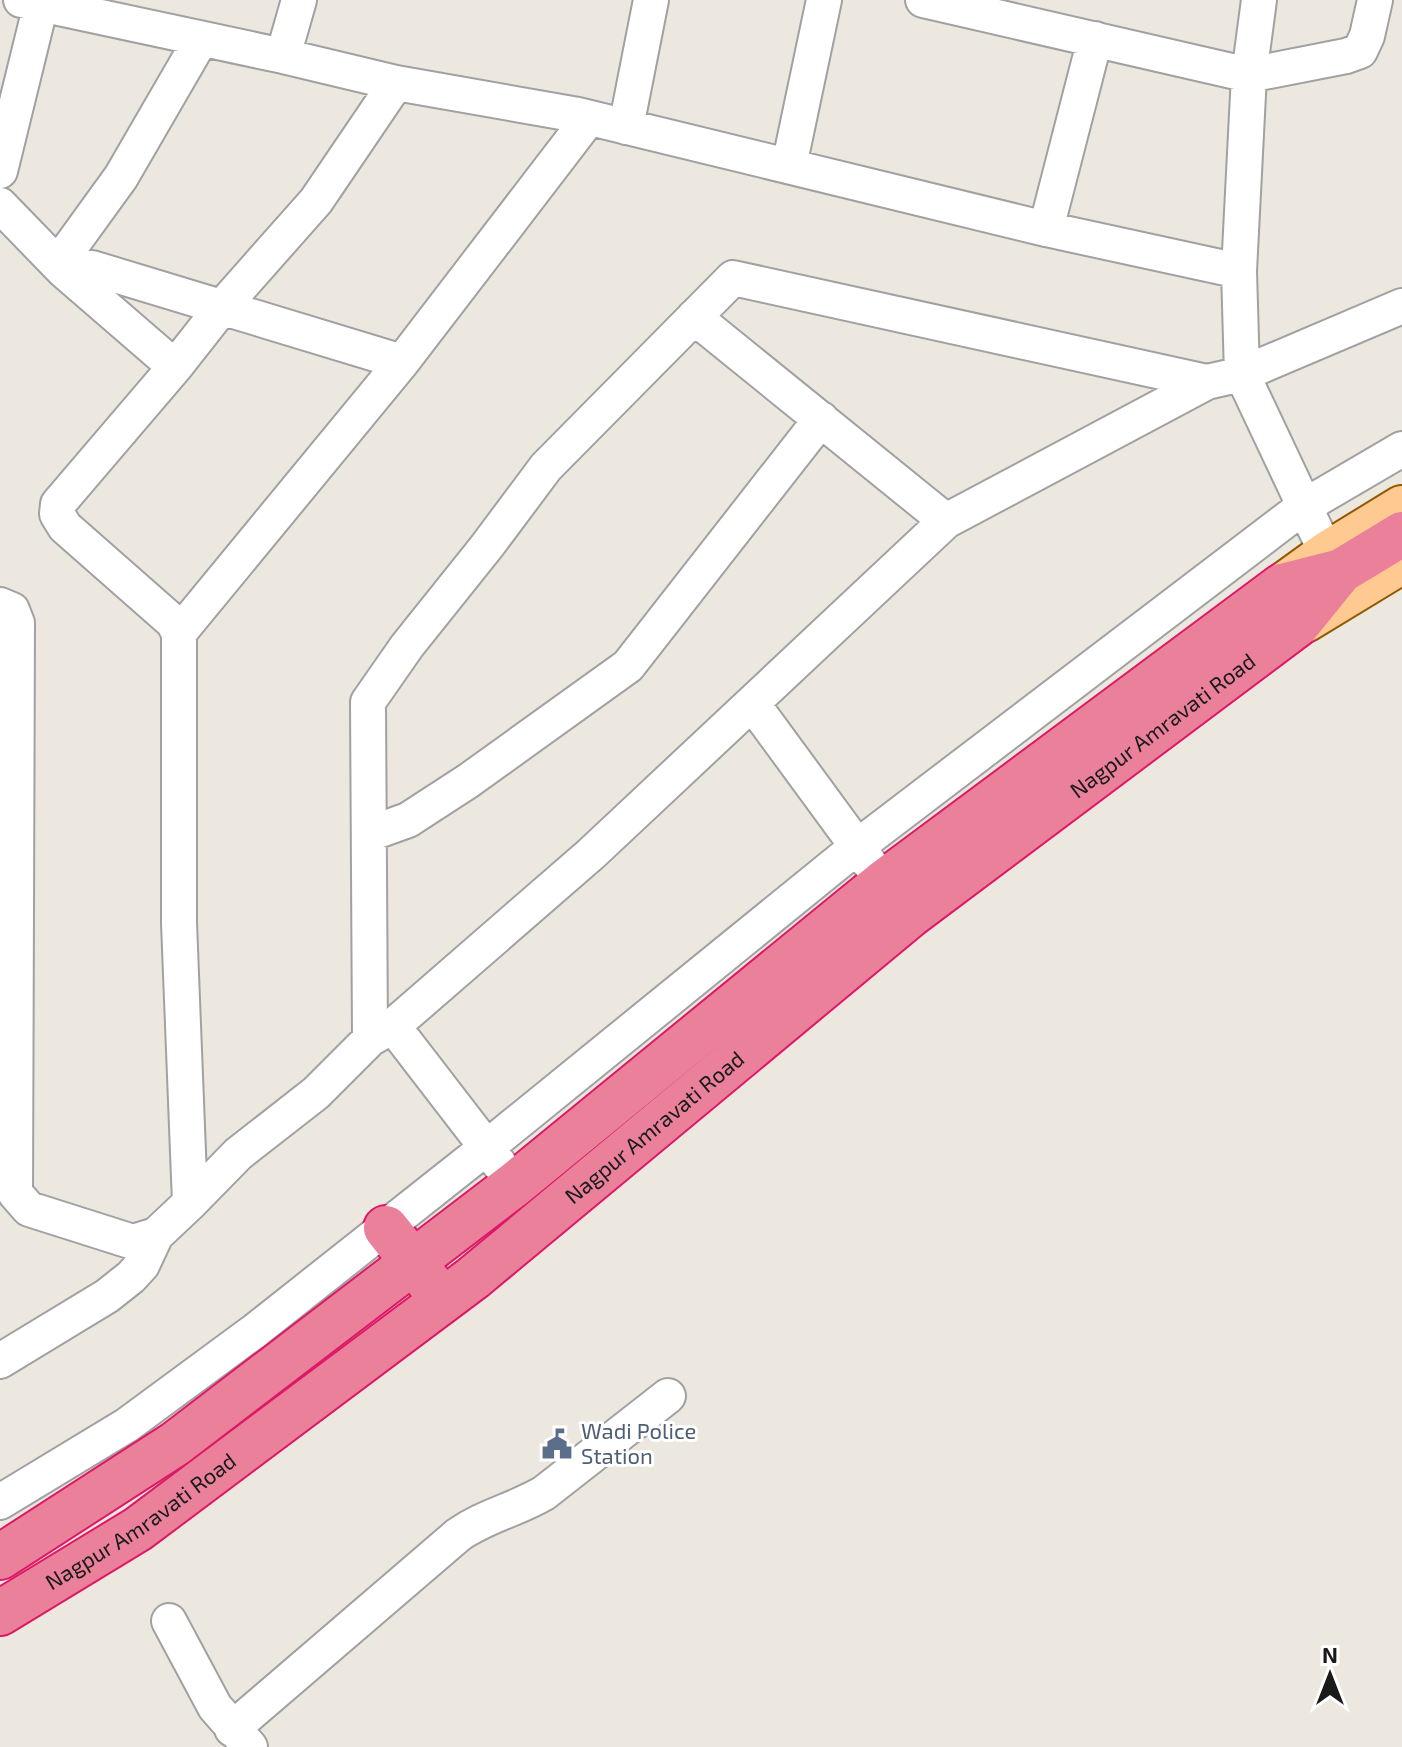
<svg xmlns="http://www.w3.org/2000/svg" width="1402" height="1747" font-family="'Exo 2',sans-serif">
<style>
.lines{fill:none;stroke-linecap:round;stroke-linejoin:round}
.minor-casing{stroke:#a1a1a1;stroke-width:38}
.major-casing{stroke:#915900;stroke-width:48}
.highway-casing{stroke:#dd1967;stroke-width:48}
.minor{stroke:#fff;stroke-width:34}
.major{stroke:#ffca92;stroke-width:44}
.highway{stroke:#ea809a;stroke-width:44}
.labels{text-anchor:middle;stroke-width:6;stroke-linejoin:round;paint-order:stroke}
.street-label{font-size:22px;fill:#1a1a1a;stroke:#fff}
.service-label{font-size:22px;fill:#4e5e75;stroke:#fff;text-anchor:start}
</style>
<rect width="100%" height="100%" fill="#ede8df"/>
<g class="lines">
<!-- minor casing -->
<g class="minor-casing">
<path id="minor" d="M21 0 283 56 396 83 578 115 1046 229 1239 271
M923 0 1249 75 1259 0
M283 56 299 0
M626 127 651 0
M789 166 824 0
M0 171 42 0
M0 205 64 271 175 367
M1046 229 1095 39
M58 264 121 177 201 39
M64 271 76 266 92 268 402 362
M694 317 946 521 1207 382 1242 374 1402 306
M1327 554 1242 374 1239 271 1249 75 1346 56 1360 51 1367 36 1375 0
M0 605 12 610 17 623 15 1193 29 1209 133 1242 156 1235
M179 633 402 362 589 118
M752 703 870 864
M369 834 408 820 468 781 628 666 821 419
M393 1026 500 1165
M370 1039 368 702 407 646 487 546 546 467 733 278 1207 382
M190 1203 238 1154 316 1093 370 1039 393 1026 591 854 946 521
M0 1361 107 1296 131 1277 142 1265 156 1235 190 1203 179 923V633L173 622 65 527 57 514 58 504 175 367 223 306 316 201 396 83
M0 1502 127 1425 256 1330 486 1148 858 846 1303 507 1402 449
M169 1621 215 1707 250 1747
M232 1729 458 1535C485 1516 515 1510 544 1493L668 1396"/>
</g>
<!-- major casing -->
<g class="major-casing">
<path id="major" d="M1284 585 1327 554 1402 508
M1305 620 1402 561"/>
</g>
<!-- highway casing -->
<g class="highway-casing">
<g id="highway">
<path d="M386 1228 432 1286"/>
<path d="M0 1557 175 1444 515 1184 883 883 1282 586 1341 571 1402 534"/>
<path id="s1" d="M0 1613 138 1529 473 1278 910 915 1298 624 1341 571"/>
</g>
</g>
<!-- minor -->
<use href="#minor" class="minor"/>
<!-- major -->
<use href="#major" class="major"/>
<!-- highway -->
<use href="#highway" class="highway"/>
</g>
<!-- icons -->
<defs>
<g id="civic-bare" transform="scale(2.4)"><path d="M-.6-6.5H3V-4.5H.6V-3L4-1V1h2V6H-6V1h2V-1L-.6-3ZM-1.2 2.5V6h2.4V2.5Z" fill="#5c6f8a" stroke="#fff" stroke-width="2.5" paint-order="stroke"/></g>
</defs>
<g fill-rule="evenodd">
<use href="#civic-bare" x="557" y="1444"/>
</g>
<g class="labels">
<!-- street labels -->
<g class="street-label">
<text dy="8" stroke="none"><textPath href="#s1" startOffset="1464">Nagpur Amravati Road</textPath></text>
<text dy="8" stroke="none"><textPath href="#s1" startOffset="816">Nagpur Amravati Road</textPath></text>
<text dy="8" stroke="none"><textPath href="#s1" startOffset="168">Nagpur Amravati Road</textPath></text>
</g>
<!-- service labels -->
<g class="service-label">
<text x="581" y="1439">Wadi Police<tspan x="581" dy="25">Station</tspan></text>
</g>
</g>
<!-- north arrow -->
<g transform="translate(1330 1675)" stroke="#ffffff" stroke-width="6" paint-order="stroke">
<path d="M0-6L14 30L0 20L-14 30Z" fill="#1a1a1a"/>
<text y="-12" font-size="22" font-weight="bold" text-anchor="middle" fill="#1a1a1a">N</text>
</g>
</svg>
